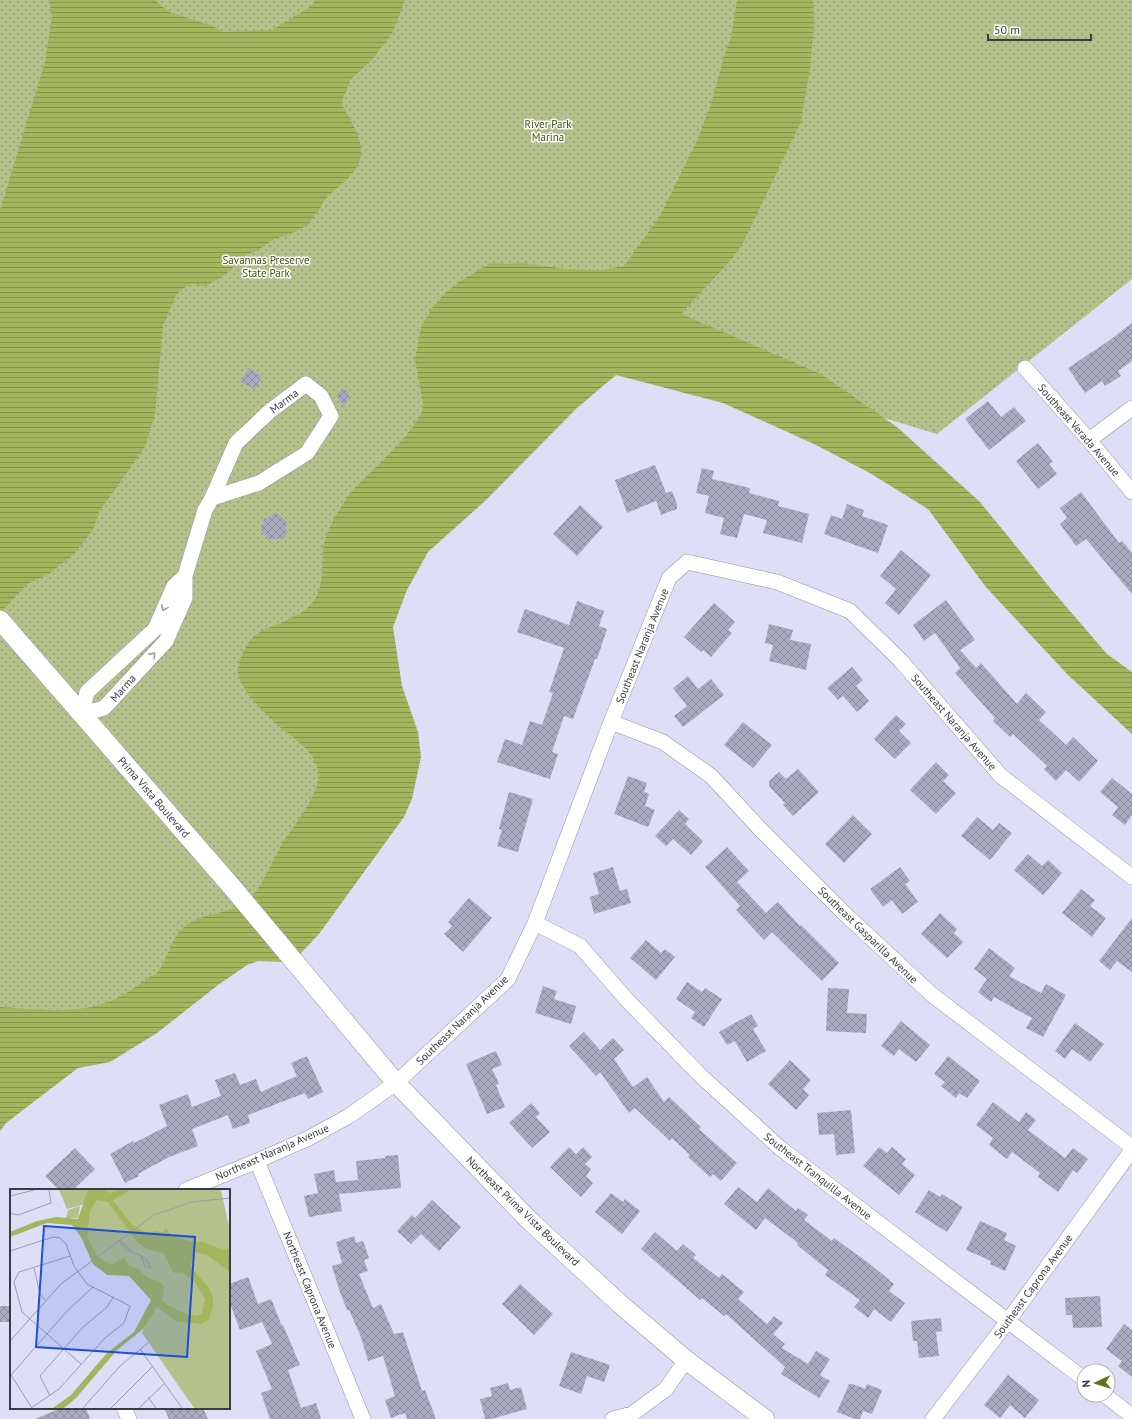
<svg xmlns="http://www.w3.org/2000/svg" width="1132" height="1419" font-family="'PT Sans',sans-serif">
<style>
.park{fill:url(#park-dots)}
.water{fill:url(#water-rules)}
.building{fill:url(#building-cross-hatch)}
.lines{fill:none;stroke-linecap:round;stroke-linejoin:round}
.minor-casing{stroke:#9191a8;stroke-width:16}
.major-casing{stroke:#9191a8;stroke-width:20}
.minor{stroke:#fff;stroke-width:15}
.major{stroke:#fff;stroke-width:19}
.oneway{stroke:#9c9ca2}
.labels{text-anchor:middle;stroke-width:3;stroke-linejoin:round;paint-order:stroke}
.park-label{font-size:11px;fill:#45500f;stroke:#fff}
.street-label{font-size:11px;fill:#3a3a44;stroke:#fff}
.inset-road{fill:none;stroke:#9c9daf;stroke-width:1}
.view{fill:#1d4ed8;fill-opacity:0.15;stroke:#1d4ed8;stroke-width:2}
.inset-edge{fill:none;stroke:#3a3a44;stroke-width:2}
</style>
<defs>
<pattern id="park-dots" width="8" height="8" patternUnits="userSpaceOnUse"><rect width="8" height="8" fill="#b4c18a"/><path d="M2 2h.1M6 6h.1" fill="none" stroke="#939e72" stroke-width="1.8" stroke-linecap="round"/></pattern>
<pattern id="water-rules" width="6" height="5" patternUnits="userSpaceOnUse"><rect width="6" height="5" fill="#a3b55d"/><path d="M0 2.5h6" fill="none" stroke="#86944e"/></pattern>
<pattern id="building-cross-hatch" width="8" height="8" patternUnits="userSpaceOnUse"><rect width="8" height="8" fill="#aaaac1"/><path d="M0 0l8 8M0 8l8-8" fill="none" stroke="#8b8b9e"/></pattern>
</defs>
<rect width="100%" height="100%" fill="#dedff7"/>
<!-- park -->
<path class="park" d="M0 0H1132V279L937 434 774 385 583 322 383 527 306 898 110 1021 0 1051Z"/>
<!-- water -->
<path class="water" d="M49 0H155L169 12 213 26 223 32 272 30 310 7 316 0H405L393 32 371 61 351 79 341 103C347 114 354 125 358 136 370 166 345 180 327 197 323 201 322 206 319 210 315 216 311 219 308 225L290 234 274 239 260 249 246 255 226 274 215 281 204 286 193 284 188 285 176 295 163 326 155 414 145 447 99 512 93 530 74 554 49 574 27 584 0 613V211L45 62 52 17Z
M737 0H813L814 26 810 68 801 122 743 243 732 259 681 314 821 374 897 427 980 502 1051 589 1107 654 1132 672V734L1068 675 985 586 928 509 868 472 814 444 723 403 616 375 577 408 485 501 428 552 407 590 393 627 402 686 418 732 421 757 412 799 404 817 319 934 300 954 281 962 258 961 247 965 218 985 157 1033 110 1062 78 1068 6 1123 0 1131V1007C33 1009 67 1014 100 1005 118 1000 133 989 148 978 152 976 157 974 159 970 169 958 170 939 184 927 201 912 230 915 247 901 262 890 274 855 285 839 295 825 317 796 318 779 320 753 297 742 280 727 267 715 240 691 238 673 237 667 241 656 244 651 246 647 250 640 254 636 271 624 300 619 313 602 325 587 321 561 324 544 327 528 340 508 349 495 364 476 424 427 423 404L415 359 421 327 433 307 445 293 457 283 491 263 508 264 523 263 566 269 601 270 624 266 660 216 698 138 712 101 724 56 731 37Z"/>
<!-- building -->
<path class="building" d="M1132 323V361L1118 371 1121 376 1105 386 1102 381 1085 393 1068 368 1110 340Z
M248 368 262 376 255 389 241 382Z
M346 390 349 395 344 408 337 396 340 391Z
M988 401 1001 417 1014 407 1026 421 989 450 965 419Z
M1038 443 1053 462 1049 464 1057 474 1038 489 1016 461Z
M655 465 666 493 672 491 677 504V509L661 515 656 501 627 513 615 480Z
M702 468 714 471 712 479 750 488 749 493 779 501 778 506 809 514 802 543 763 533 767 520 744 514 737 538 720 534 724 518 705 513 709 496 696 493Z
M1081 492 1119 543 1122 541 1132 553V594L1086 539 1076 546 1060 524 1067 518 1060 508Z
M847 504 864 510 862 516 888 525 878 553 824 534 831 515 842 519Z
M580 505 603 527 577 556 553 534Z
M277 513 287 522 285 538 269 540 261 531 264 519Z
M901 550 931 575 899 615 885 603 896 589 880 576Z
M946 600 975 640 960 650 976 668 981 663 1017 704 1026 693 1046 712 1039 720 1066 745 1073 737 1098 761 1079 782 1066 770 1056 781 1044 769 1047 766 1013 734 1010 737 993 721 995 718 955 673 960 668 935 633 924 641 913 625Z
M577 601 604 611 599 626 607 629 597 659H595L573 719 564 716 552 752 558 754 550 779 497 762 505 739 522 745 530 721 542 725 553 693 549 692 564 648 517 632 525 609 569 625Z
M714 603 735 622 728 630 732 633 711 657 703 650 701 652 684 637Z
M769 624 793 630 790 640 811 644 806 670 769 661 773 645 765 643Z
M852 667 863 680 856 686 869 701 857 712 843 696 838 700 827 688Z
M688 676 698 689 711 679 724 695 683 727 674 716 687 706 673 688Z
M896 715 906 724 899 731 911 743 895 759 874 739Z
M743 722 772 745 753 768 724 745Z
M936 762 949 775 943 781 956 793 936 814 910 790Z
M798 769 819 792 793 816 783 805 785 803 769 786V781L779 772 786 779Z
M628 776 647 783 644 792 649 794 645 806 655 810 648 827 614 814Z
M1112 778 1132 794V815L1125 825 1112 815 1118 807 1100 792Z
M509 792 533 799 518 852 497 846 502 830 499 829Z
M679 810 689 819 685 824 703 841 691 855 673 839 666 846 655 836Z
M853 815 872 834 844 863 825 844Z
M977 817 993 830 999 823 1012 833 990 860 961 836Z
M727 847 749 871 737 882 766 913 778 902 800 926 801 925 839 963 822 981 772 932 764 940 736 910 740 906 705 867Z
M1028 854 1042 866 1048 860 1062 873 1043 895 1014 870Z
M613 867 620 891 627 889 631 903 594 914 590 897 599 894 593 873Z
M900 867 910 881 905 884 918 902 902 914 892 900 883 907 870 889Z
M1081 889 1095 900 1090 906 1106 918 1092 937 1062 913Z
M469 898 492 918 463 952 444 934 452 926 448 922Z
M940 913 957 929 954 933 963 942 947 958 921 934Z
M1132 918V972L1117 961 1110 970 1099 961Z
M646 940 661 953 665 949 675 957 656 980 630 958Z
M989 948 1015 968 1009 976 1041 993 1046 984 1066 995 1043 1037 1026 1028 1032 1018 994 997 991 1002 978 992 987 979 974 969Z
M687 982 702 992 705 988 722 999 704 1027 691 1018 695 1012 676 999Z
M543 986 557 991 554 999 576 1006 571 1024 535 1013Z
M828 988 849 989 847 1013 867 1014 866 1033 826 1031Z
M751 1014 758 1026 753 1029 766 1051 747 1062 735 1041 727 1045 719 1032Z
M901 1021 930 1045 916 1062 899 1049 894 1056 881 1046Z
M1075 1023 1104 1044 1090 1062 1072 1049 1065 1059 1055 1051Z
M584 1032 600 1050 613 1038 624 1050 614 1059 633 1087 647 1077 664 1102 669 1097 701 1127 699 1129 737 1163 721 1181 713 1174 710 1177 688 1157 690 1155 672 1138 670 1141 635 1108 629 1113 600 1072 596 1076 569 1046Z
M496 1051 502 1065 492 1069 499 1084 496 1085 505 1107 487 1114 466 1064Z
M307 1056 323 1092 308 1099 305 1093 248 1115 250 1123 233 1129 228 1115 192 1129 198 1146 169 1157 138 1174 139 1176 125 1183 110 1154 133 1141 134 1143 167 1126 159 1105 188 1094 192 1107 221 1096 215 1080 235 1073 240 1085 256 1079 261 1092 297 1076 291 1063Z
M948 1056 980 1081 967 1098 959 1093 956 1098 941 1086 945 1082 934 1074Z
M790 1060 811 1080 803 1089 809 1095 796 1110 768 1084Z
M993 1102 1019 1122 1026 1112 1036 1120 1028 1130 1065 1158 1073 1148 1088 1159 1077 1173 1073 1170 1058 1192 1038 1177 1040 1173 1012 1152 1007 1159 989 1145 993 1138 976 1125Z
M531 1103 540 1113 536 1117 550 1132 532 1148 509 1123Z
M851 1110 855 1153 836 1155 834 1134 819 1135 817 1113Z
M569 1147 576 1154 583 1147 592 1157 585 1164 591 1169 586 1176 593 1183 581 1197 550 1167Z
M879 1147 887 1153 892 1147 906 1159 902 1164 915 1175 899 1195 863 1166Z
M75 1148 95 1169 73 1190H59L45 1176Z
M398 1155 401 1188 339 1194 342 1211 309 1217 304 1196 318 1193 314 1174 334 1170 336 1182 358 1180 356 1161 385 1158V1156Z
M738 1187 757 1202 768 1188 796 1211 798 1208 808 1215 804 1220 832 1241 834 1238 870 1264 894 1284 889 1291 905 1303 891 1322 874 1309 868 1318 854 1307 860 1300 825 1275 828 1270 797 1245 798 1243 765 1218 756 1230 724 1204Z
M929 1190 940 1197 942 1194 963 1207 947 1232 915 1212Z
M611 1193 623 1202 625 1199 640 1211 622 1234 595 1212Z
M432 1200 461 1227 439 1251 421 1234 411 1244 397 1231 412 1215 415 1218Z
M980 1221 1007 1233 1004 1240 1016 1246 1005 1271 990 1264 991 1261 966 1250Z
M655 1232 677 1251 683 1244 696 1255 693 1258 719 1278 722 1274 744 1292 738 1299 767 1324 774 1316 783 1323 773 1334 785 1344 782 1348 808 1364 816 1351 830 1359 820 1375 830 1381 819 1398 781 1374 785 1367 726 1314 724 1316 702 1298 700 1300 641 1249Z
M354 1236 356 1243 363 1241 369 1258 364 1260 368 1271 359 1274 373 1308 381 1304 394 1334 403 1332 422 1391 425 1390 436 1419H407L405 1413 391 1418 385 1400 395 1396 383 1356 368 1361 361 1337 349 1310H347L340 1292 332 1266 342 1263 336 1242Z
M248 1277 258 1304 271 1299 282 1326 283 1325 300 1365 288 1370 301 1408 316 1403 321 1419H270L261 1393 272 1389 256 1351 272 1344 262 1322 240 1330 229 1301V1284Z
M520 1284 553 1314 534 1335 502 1304Z
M1100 1296 1102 1327 1073 1328 1072 1315H1066L1065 1298Z
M0 1306H11V1322H0Z
M941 1318 942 1331 936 1332 939 1356 919 1358 917 1341H913L911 1321Z
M1124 1324 1132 1330V1377L1118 1366 1122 1361 1106 1349Z
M571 1352 610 1365 604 1382 587 1376 581 1394 559 1386Z
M1008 1375 1039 1400 1025 1418 1010 1405 1000 1418 984 1405Z
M508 1383 510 1390 521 1387 527 1409 491 1419H485L480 1399 492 1396 490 1388Z
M849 1384H853L865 1389 867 1384 882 1390 872 1414 863 1411 860 1419H855L837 1412Z
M61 1408H86L90 1419H35Z
M164 1408H203L208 1419H169Z"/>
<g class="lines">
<!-- minor casing -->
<g class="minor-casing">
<path id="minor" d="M1025 368 1089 440 1132 492
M1089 440 1132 408
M185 576 174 586 155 629 87 692 82 714 104 708 166 641 185 598V576L205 510 212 498 236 443 270 411 306 384 321 396 331 416 307 453 259 483 212 498
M611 722 663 742 711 776 761 830 844 913 931 994 1132 1147
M535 923 580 946 627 1000 702 1077 780 1148 1084 1379
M257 1161 363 1419
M186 1190 257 1161 309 1138 349 1116 396 1083 508 979 535 923 611 722 669 578 687 562 777 582 850 611 900 660 1001 776 1132 877
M1105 1395 1132 1416
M124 1408 129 1419
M613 1419 632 1414 666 1389 686 1360
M933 1419 1008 1321 1132 1150"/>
</g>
<!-- major casing -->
<g class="major-casing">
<path id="major" d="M0 620 232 887 396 1083 530 1221 620 1304 686 1360 765 1419"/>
</g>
<!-- minor -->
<use href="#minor" class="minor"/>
<!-- major -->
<use href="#major" class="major"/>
</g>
<!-- one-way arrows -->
<defs><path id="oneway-chevron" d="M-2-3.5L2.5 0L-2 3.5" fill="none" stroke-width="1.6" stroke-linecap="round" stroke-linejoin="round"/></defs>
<g class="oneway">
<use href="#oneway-chevron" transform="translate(164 608) rotate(114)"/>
<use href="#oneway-chevron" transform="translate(153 655) rotate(-48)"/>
</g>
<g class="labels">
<!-- park labels -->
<g class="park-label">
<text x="548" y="128">River Park<tspan x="548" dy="13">Marina</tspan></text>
<text x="266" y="264">Savannas Preserve<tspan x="266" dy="13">State Park</tspan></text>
</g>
<!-- street labels -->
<g class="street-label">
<text transform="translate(284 401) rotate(-37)" y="4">Marma</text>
<text transform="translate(1079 430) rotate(49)" y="4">Southeast Verada Avenue</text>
<text transform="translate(642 646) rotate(-68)" y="4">Southeast Naranja Avenue</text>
<text transform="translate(123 688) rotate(-48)" y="4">Marma</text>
<text transform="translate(954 722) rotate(49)" y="4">Southeast Naranja Avenue</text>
<text transform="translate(154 797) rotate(49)" y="4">Prima Vista Boulevard</text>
<text transform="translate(868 935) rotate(44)" y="4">Southeast Gasparilla Avenue</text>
<text transform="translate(462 1020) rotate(-44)" y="4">Southeast Naranja Avenue</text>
<text transform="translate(272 1152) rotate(-24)" y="4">Northeast Naranja Avenue</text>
<text transform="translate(818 1176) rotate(38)" y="4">Southeast Tranquilla Avenue</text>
<text transform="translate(523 1211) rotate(44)" y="4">Northeast Prima Vista Boulevard</text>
<text transform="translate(1033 1286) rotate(-54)" y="4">Southeast Caprona Avenue</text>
<text transform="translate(310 1290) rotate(68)" y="4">Northeast Caprona Avenue</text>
</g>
</g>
<!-- overview -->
<g transform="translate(10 1189)">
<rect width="220" height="220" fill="#dedff7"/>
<path d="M70 17 68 29H56L58 21Z" fill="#b4c18a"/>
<path d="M49 1H211L220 42V219H184L132 144 147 107 126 85 87 74 76 52 75 15 57 20Z" fill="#b4c18a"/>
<path d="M78 1H94L100 4 108 1H120L103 11 122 36 137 44 146 42 153 44 156 39 160 45 178 52 193 53 214 61 218 59 220 83 197 66 185 63 180 77 199 99 203 108V119L198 131 191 135 166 132 147 118 133 140 107 161 66 209 54 219H43L61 206 97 164 124 143 141 111 119 87 97 86 83 75 71 48 62 36 37 34 0 48V43L27 32 46 28 68 30ZM87 11 98 13 128 54 137 60 153 64 164 84 172 83 184 92 195 110 192 124 187 127 176 125 157 116 152 112 154 98 149 92 138 89 127 79 119 77 114 69 101 76 88 68 77 47 80 22Z" fill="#a3b55d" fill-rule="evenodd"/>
<path class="inset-road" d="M0 7 24 1M0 24 8 26 41 14 39 1M109 51 116 61 130 66 136 70 141 79 135 77 131 67M109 51 122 62M0 62 43 48 50 49 56 55 64 77 77 95 120 117 114 134 95 149 49 200 21 219M60 67 9 83 4 93 12 123 71 175M24 79 30 105 35 111M0 152 51 95 144 26 182 13 220 9M130 160 172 219M40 207 30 187 72 139 97 118 104 107M138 208 146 219M22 219 1 186 57 122 83 98M73 219 110 177 138 154M101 219 142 178M129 219 154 195"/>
<path class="view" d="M34 37 185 48 177 168 26 158Z"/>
<rect width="220" height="220" class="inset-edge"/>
</g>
<!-- north arrow -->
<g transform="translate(1096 1383) rotate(266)"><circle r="19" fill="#ffffff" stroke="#b0b0b4"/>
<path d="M0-3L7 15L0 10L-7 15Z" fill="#63711d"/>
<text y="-6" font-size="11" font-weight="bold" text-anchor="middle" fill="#3a3a44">N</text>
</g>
<!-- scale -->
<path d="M988 34v6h103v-6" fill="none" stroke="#3a3a44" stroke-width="2"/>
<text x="994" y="34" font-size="12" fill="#3a3a44" stroke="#ffffff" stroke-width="3" paint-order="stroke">50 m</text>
</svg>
